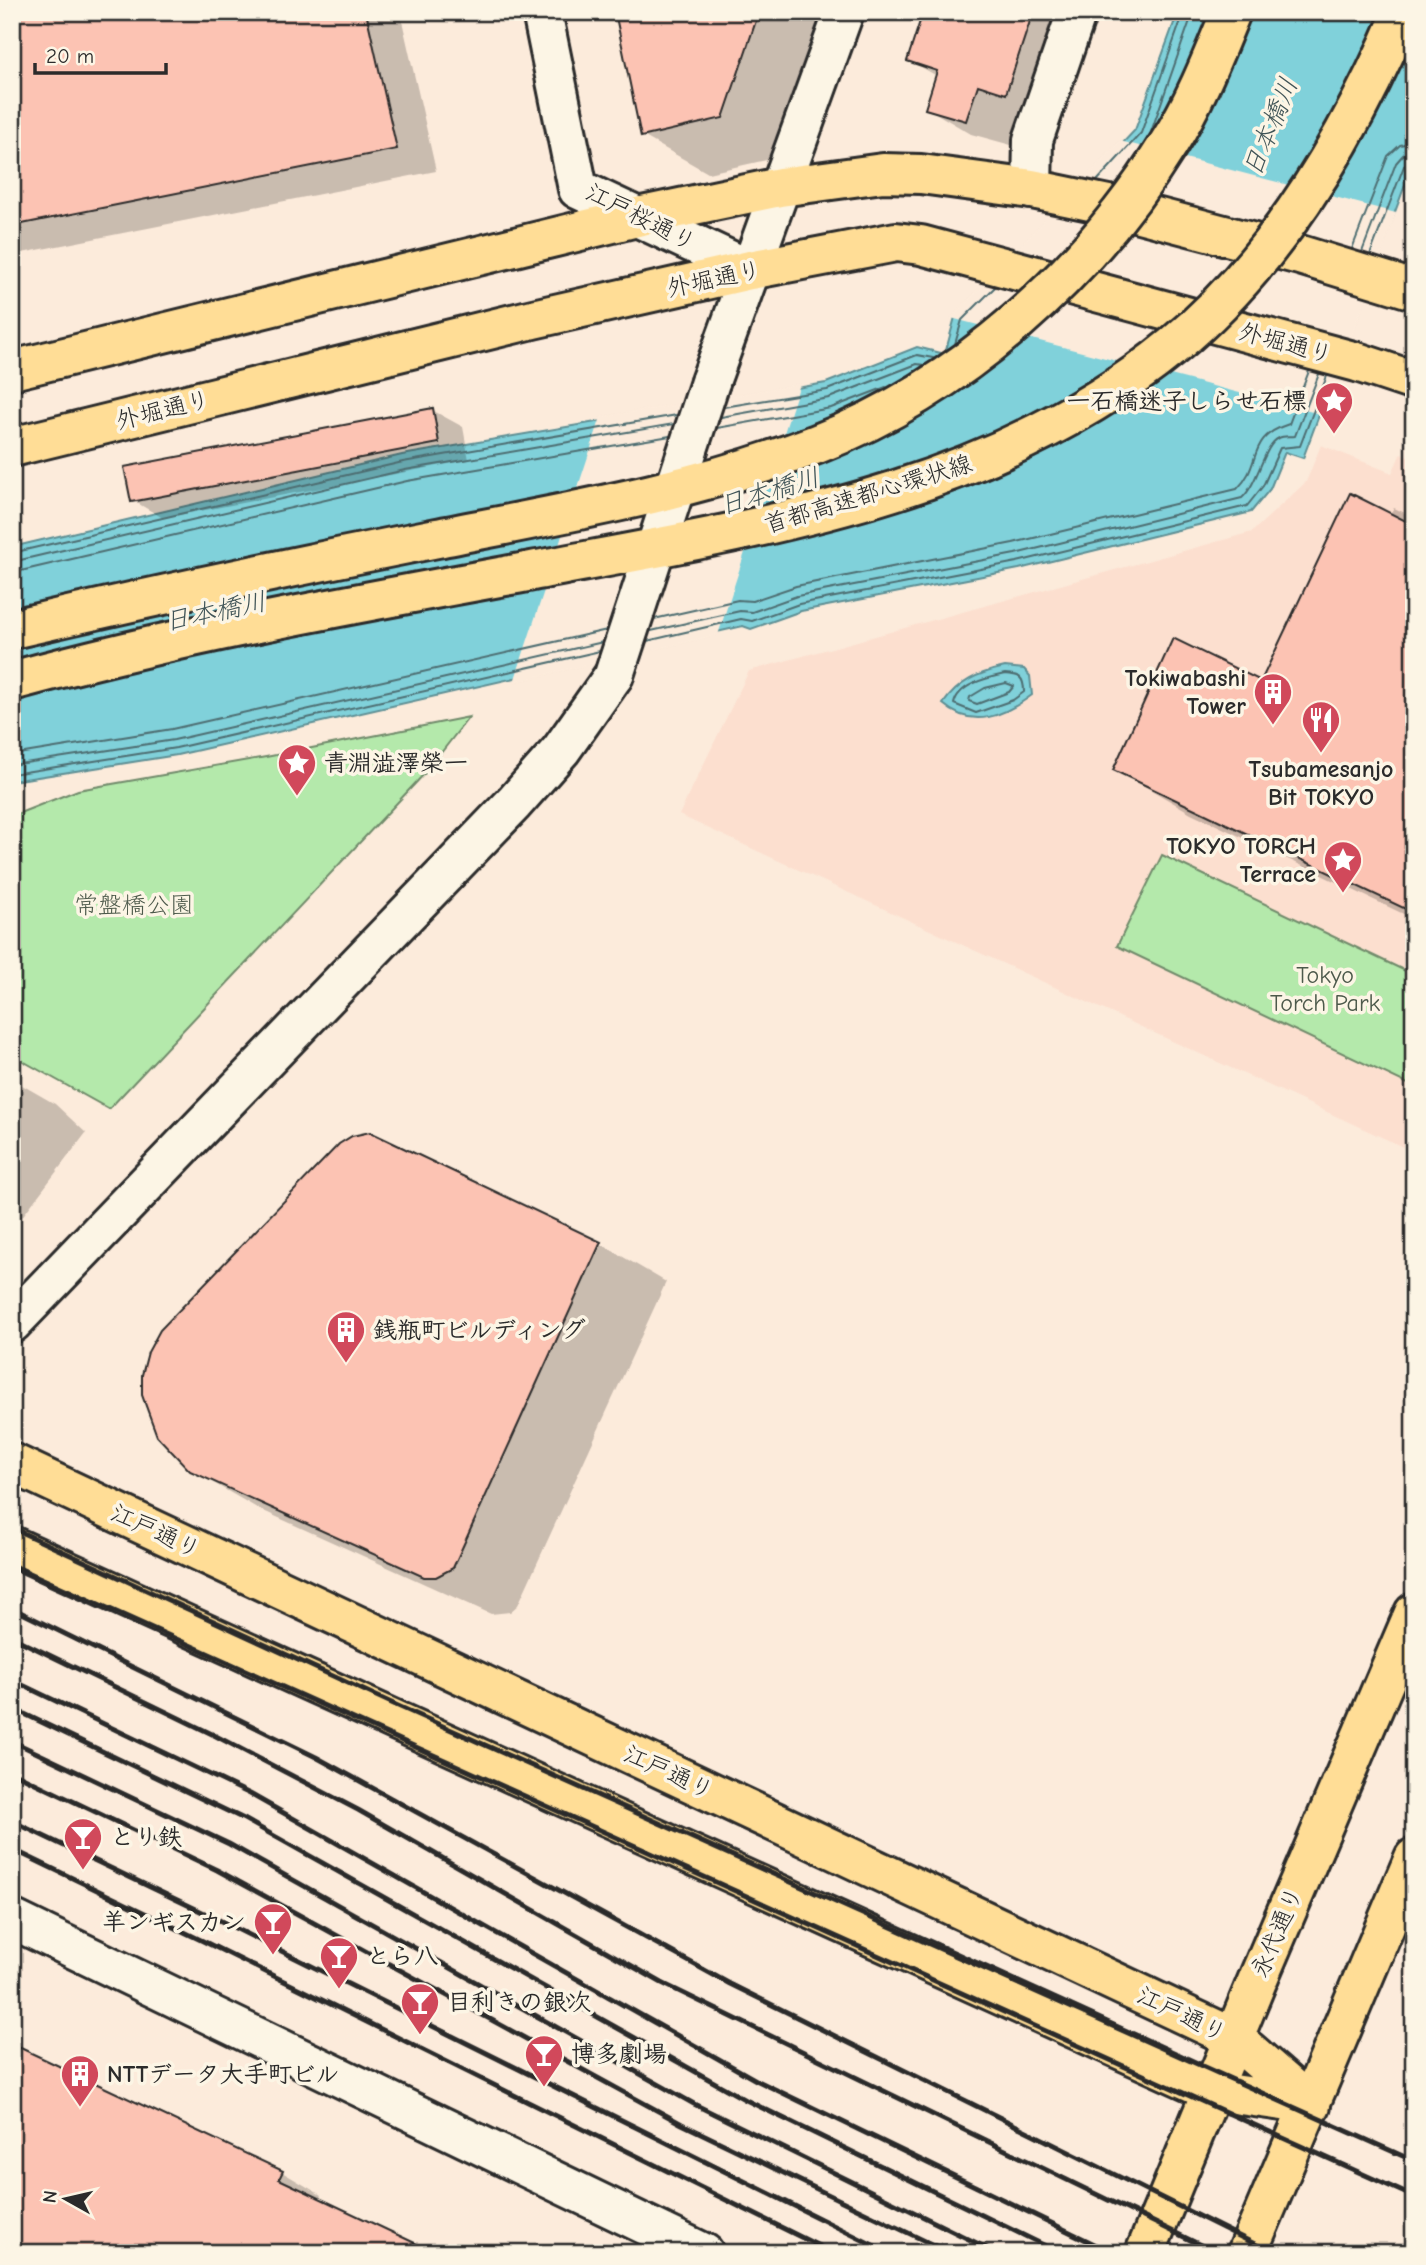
<svg xmlns="http://www.w3.org/2000/svg" width="1426" height="2265" font-family="'Comic Neue','Klee One',sans-serif">
<style>
.built{fill:#fcdfcf}
.green{fill:#b4e9ab;stroke:#708a6b;stroke-width:2}
.water{fill:#80d1da;stroke:#5e8f94;stroke-width:2}
.pier{fill:#fcebdb}
.shadow{fill:#0003}
.lines{fill:none;stroke-linecap:round;stroke-linejoin:round}
.shore{stroke:#4d6d71;stroke-width:2}
.building{fill:#fcc3b3;stroke:#2b2b2b;stroke-width:2}
.minor-casing{stroke:#2b2b2b;stroke-width:44}
.major-casing{stroke:#2b2b2b;stroke-width:44}
.highway-casing{stroke:#2b2b2b;stroke-width:44}
.minor{stroke:#fcf5e5;stroke-width:38}
.major{stroke:#ffdd96;stroke-width:38}
.highway{stroke:#ffdd96;stroke-width:38}
.rail{stroke:#2b2b2b;stroke-width:5}
.minor-bridge-casing{stroke:#2b2b2b;stroke-width:44;stroke-linecap:butt}
.highway-bridge-casing{stroke:#2b2b2b;stroke-width:44;stroke-linecap:butt}
.minor-bridge{stroke:#fcf5e5;stroke-width:38}
.highway-bridge{stroke:#ffdd96;stroke-width:38}
.labels{text-anchor:middle;stroke-width:7;stroke-linejoin:round;paint-order:stroke}
.street-label{font-size:24px;fill:#2b2b2b;stroke:#fcf5e5}
.poi-label{font-size:24px;font-weight:bold;fill:#2b2b2b;stroke:#fcf5e5;text-anchor:start}
.park-label{font-size:24px;fill:#4d5a4b;stroke:#fcf5e5}
.water-label{font-size:26px;font-style:italic;fill:#405457;stroke:#fcf5e5}
</style>
<rect width="100%" height="100%" fill="#fcebdb"/>
<filter id="ink" filterUnits="userSpaceOnUse"><feTurbulence type="fractalNoise" baseFrequency=".0143" numOctaves="2"/><feDisplacementMap in="SourceGraphic" scale="14" xChannelSelector="R" yChannelSelector="G"/><feConvolveMatrix kernelMatrix="1 2 1 2 8 2 1 2 1" color-interpolation-filters="sRGB"/></filter>
<g filter="url(#ink)">
<!-- built -->
<path class="built" d="M1321 445 1392 473 1401 453 1414 459V1152L679 815 749 671 1252 532 1306 482Z"/>
<!-- green -->
<path class="green" d="M469 717 426 772 109 1109 12 1055V816L78 790 266 757Z
M1162 855 1414 975V1087L1117 946Z"/>
<!-- water -->
<path class="water" d="M1178 12H1414V161L1303 458 1285 452 1270 489 1251 512 1019 569 801 611 751 629 743 626 177 755 12 781V547L402 455 826 383 917 347 945 354 955 317 1021 252 1135 130Z
M1005 667 1024 669 1030 676 1032 695C1004 716 973 730 943 704 959 681 978 673 1005 667Z"/>
<!-- pier -->
<path class="pier" d="M1120 141 1396 213 1324 415 951 318Z
M800 384 718 635 514 682 601 417Z"/>
<!-- shadow -->
<path class="shadow" d="M12 12H400L436 171 12 255Z
M616 12H837L789 155 708 173 643 136Z
M925 12H1086L1051 118 1022 109 1011 145 971 134 927 108 937 76 909 60Z
M12 275 20 313 12 315Z
M432 410 463 427 469 460 163 518 132 500Z
M1394 508 1414 517V919L1191 813 1115 769 1262 684Z
M15 1081 55 1104 86 1133 12 1230V1082Z
M370 1134 601 1244 666 1282 518 1605 510 1612 491 1614 257 1508 191 1470Z
M282 2172 321 2195 319 2200 12 2253Z"/>
<g class="lines">
<!-- shore -->
<path class="shore" d="M1151 132 1193 12
M1097 181 1141 133 1184 12
M1352 249 1388 156 1400 145 1414 142
M1362 252 1396 163 1403 155 1414 153
M1370 255 1404 166 1414 162
M955 344 962 320 995 287
M724 407 827 390 917 355 933 358
M721 417 829 398 917 364 924 365
M717 428 831 408 886 387
M12 553 403 462 677 415
M12 562 405 470 674 424
M12 573 407 481 670 436
M654 619 738 600 752 601 796 586 1013 543 1237 489C1263 464 1245 438 1289 424L1309 371
M651 631 740 611 752 612 797 596 1015 554 1242 498C1258 484 1264 444 1279 438 1284 435 1290 437 1295 436L1319 374
M647 641 741 619 752 621 799 604 1017 562 1247 506 1263 486 1280 448 1300 446 1327 376
M1005 674C1019 675 1024 676 1024 692L1013 700 976 713 954 704C958 684 987 678 1005 674Z
M1006 683 1014 686 1009 692 977 704 969 701 970 697 985 688Z
M12 755 172 729 607 630
M12 765 174 740 603 642
M12 774 176 748 600 651"/>
</g>
<!-- building -->
<path class="building" d="M12 12H366L397 149 12 226Z
M615 12H759L723 118 641 137Z
M923 12H1033L1006 94 978 85 966 121 925 109 937 71 907 61Z
M433 408 439 443 131 502 124 467Z
M1350 493 1414 525V913L1113 770 1173 638 1261 681Z
M370 1132 601 1242 453 1568 436 1577H424L190 1471 157 1436 142 1395V1375L148 1352 160 1330 339 1144 352 1136Z
M12 2044 283 2171 279 2179 436 2253H12Z"/>
<g class="lines">
<!-- minor casing -->
<g class="minor-casing">
<path id="minor" d="M542 12 578 189 750 270
M1032 189 1033 140 1077 12
M710 382 844 12
M12 1323 514 803 561 750 614 675
M12 1919 704 2253"/>
</g>
<!-- major casing -->
<g class="major-casing">
<path id="major" d="M12 370 637 217 780 187 883 173 921 174 1032 189 1109 205 1300 255 1414 290
M12 447 533 319 750 270 896 242 921 245 1357 362 1414 381
M12 1463 1234 2038 1311 2105
M12 1546 1212 2091 1311 2105"/>
</g>
<!-- highway casing -->
<g class="highway-casing">
<path id="highway" d="M1145 2253 1260 1974 1414 1613
M1247 2253 1414 1858"/>
</g>
<!-- minor -->
<use href="#minor" class="minor"/>
<!-- major -->
<use href="#major" class="major"/>
<!-- highway -->
<use href="#highway" class="highway"/>
<!-- rail -->
<path class="rail" d="M12 1528 398 1706 1414 2161
M12 1565 1414 2197
M12 1608 316 1757 730 1984 1273 2253
M12 1637 212 1734 358 1810 662 1983 1217 2253
M12 1680 250 1794 756 2080 1113 2253
M12 1708 244 1819 746 2100 1060 2253
M12 1741 229 1844 694 2104 997 2253
M12 1772 217 1870 682 2124 950 2253
M12 1821 217 1919 889 2253
M12 1849 205 1942 833 2253"/>
<!-- minor-bridge casing -->
<g class="minor-bridge-casing">
<path id="minor-bridge" d="M614 675 710 382"/>
</g>
<!-- highway-bridge casing -->
<g class="highway-bridge-casing">
<path id="highway-bridge" d="M12 629C154 596 295 566 437 538 565 513 695 491 817 444 961 388 1088 274 1169 143 1195 102 1213 56 1231 12
M12 681C183 634 358 603 532 571 755 529 992 495 1173 346 1277 261 1351 134 1403 12"/>
</g>
<!-- minor-bridge -->
<use href="#minor-bridge" class="minor-bridge"/>
<!-- highway-bridge -->
<use href="#highway-bridge" class="highway-bridge"/>
</g>
</g>
<!-- icons -->
<defs>
<g id="sight-pin" transform="scale(2.0125)"><path d="M0 17L-7.5 6A9.5 9.5 0 1 1 7.5 6Z" fill="#d1495b" stroke="#fcf5e5"/><path d="M0-6L1.8-2.2L6-1.7L2.9 1.2L3.7 5.4L0 3.3L-3.7 5.4L-2.9 1.2L-6-1.7L-1.8-2.2Z" fill="#fff"/></g>
<g id="building-pin" transform="scale(2.0125)"><path d="M0 17L-7.5 6A9.5 9.5 0 1 1 7.5 6Z" fill="#d1495b" stroke="#fcf5e5"/><path d="M-4-6H4V6H1V3H-1V6H-4ZM-2.5-4.3h1.7v1.8h-1.7ZM.8-4.3h1.7v1.8H.8ZM-2.5-1h1.7V.8h-1.7ZM.8-1h1.7V.8H.8Z" fill="#fff"/></g>
<g id="restaurant-pin" transform="scale(2.0125)"><path d="M0 17L-7.5 6A9.5 9.5 0 1 1 7.5 6Z" fill="#d1495b" stroke="#fcf5e5"/><path d="M-5-6h1v4h1v-4h1v4h1v-4h1v5L-1.5 .5V6h-2V.5L-5-1ZM5-6V6H3V1.5H1.5Q1.5-4 5-6Z" fill="#fff"/></g>
<g id="bar-pin" transform="scale(2.0125)"><path d="M0 17L-7.5 6A9.5 9.5 0 1 1 7.5 6Z" fill="#d1495b" stroke="#fcf5e5"/><path d="M-6-5H6L.8 .8V4.5H3.5V6h-7V4.5H-.8V.8Z" fill="#fff"/></g>
</defs>
<g fill-rule="evenodd">
<use href="#sight-pin" x="1334" y="401"/>
<use href="#building-pin" x="1273" y="692"/>
<use href="#restaurant-pin" x="1321" y="720"/>
<use href="#sight-pin" x="297" y="763"/>
<use href="#sight-pin" x="1343" y="860"/>
<use href="#building-pin" x="346" y="1330"/>
<use href="#bar-pin" x="83" y="1837"/>
<use href="#bar-pin" x="273" y="1922"/>
<use href="#bar-pin" x="339" y="1956"/>
<use href="#bar-pin" x="420" y="2002"/>
<use href="#bar-pin" x="544" y="2054"/>
<use href="#building-pin" x="80" y="2074"/>
</g>
<g class="labels">
<!-- street labels -->
<g class="street-label">
<text transform="translate(641 217) rotate(27)" y="8">江戸桜通り</text>
<text transform="translate(714 279) rotate(-12)" y="8">外堀通り</text>
<text transform="translate(1286 343) rotate(15)" y="8">外堀通り</text>
<text transform="translate(163 410) rotate(-14)" y="8">外堀通り</text>
<text transform="translate(868 494) rotate(-17)" y="8">首都高速都心環状線</text>
<text transform="translate(156 1531) rotate(25)" y="8">江戸通り</text>
<text transform="translate(669 1772) rotate(25)" y="8">江戸通り</text>
<text transform="translate(1277 1932) rotate(-67)" y="8">永代通り</text>
<text transform="translate(1182 2014) rotate(26)" y="8">江戸通り</text>
</g>
<!-- poi labels -->
<g class="poi-label">
<text x="1307" y="409" text-anchor="end">一石橋迷子しらせ石標</text>
<text x="1246" y="686" text-anchor="end">Tokiwabashi<tspan x="1246" dy="28">Tower</tspan></text>
<text x="324" y="771">青淵澁澤榮一</text>
<text x="1321" y="777" text-anchor="middle">Tsubamesanjo<tspan x="1321" dy="28">Bit TOKYO</tspan></text>
<text x="1316" y="854" text-anchor="end">TOKYO TORCH<tspan x="1316" dy="28">Terrace</tspan></text>
<text x="373" y="1338">銭瓶町ビルディング</text>
<text x="110" y="1845">とり鉄</text>
<text x="246" y="1930" text-anchor="end">羊ンギスカン</text>
<text x="366" y="1964">とら八</text>
<text x="447" y="2010">目利きの銀次</text>
<text x="571" y="2062">博多劇場</text>
<text x="107" y="2082">NTTデータ大手町ビル</text>
</g>
<!-- park labels -->
<g class="park-label">
<text x="134" y="913">常盤橋公園</text>
<text x="1325" y="983">Tokyo<tspan x="1325" dy="28">Torch Park</tspan></text>
</g>
<!-- water labels -->
<g class="water-label">
<text transform="translate(1270 127) rotate(-68)" y="9">日本橋川</text>
<text transform="translate(769 491) rotate(-17)" y="9">日本橋川</text>
<text transform="translate(215 611) rotate(-12)" y="9">日本橋川</text>
</g>
</g>
<!-- margin -->
<rect width="1426" height="2265" fill="none" stroke="#fcf5e5" stroke-width="42"/>
<rect x="21" y="21" width="1384" height="2223" fill="none" stroke="#2b2b2b" stroke-width="2.5" filter="url(#ink)"/>
<!-- north arrow -->
<g transform="translate(66 2199) rotate(278)" stroke="#fcf5e5" stroke-width="5" paint-order="stroke">
<path d="M0-5L12 26L0 18L-12 26Z" fill="#2b2b2b"/>
<text y="-10" font-size="19" font-weight="bold" text-anchor="middle" fill="#2b2b2b">N</text>
</g>
<!-- scale -->
<path d="M35 63v10h131v-10" fill="none" stroke="#2b2b2b" stroke-width="3.5"/>
<text x="46" y="63" font-size="21" fill="#2b2b2b" stroke="#fcf5e5" stroke-width="5" paint-order="stroke">20 m</text>
</svg>
